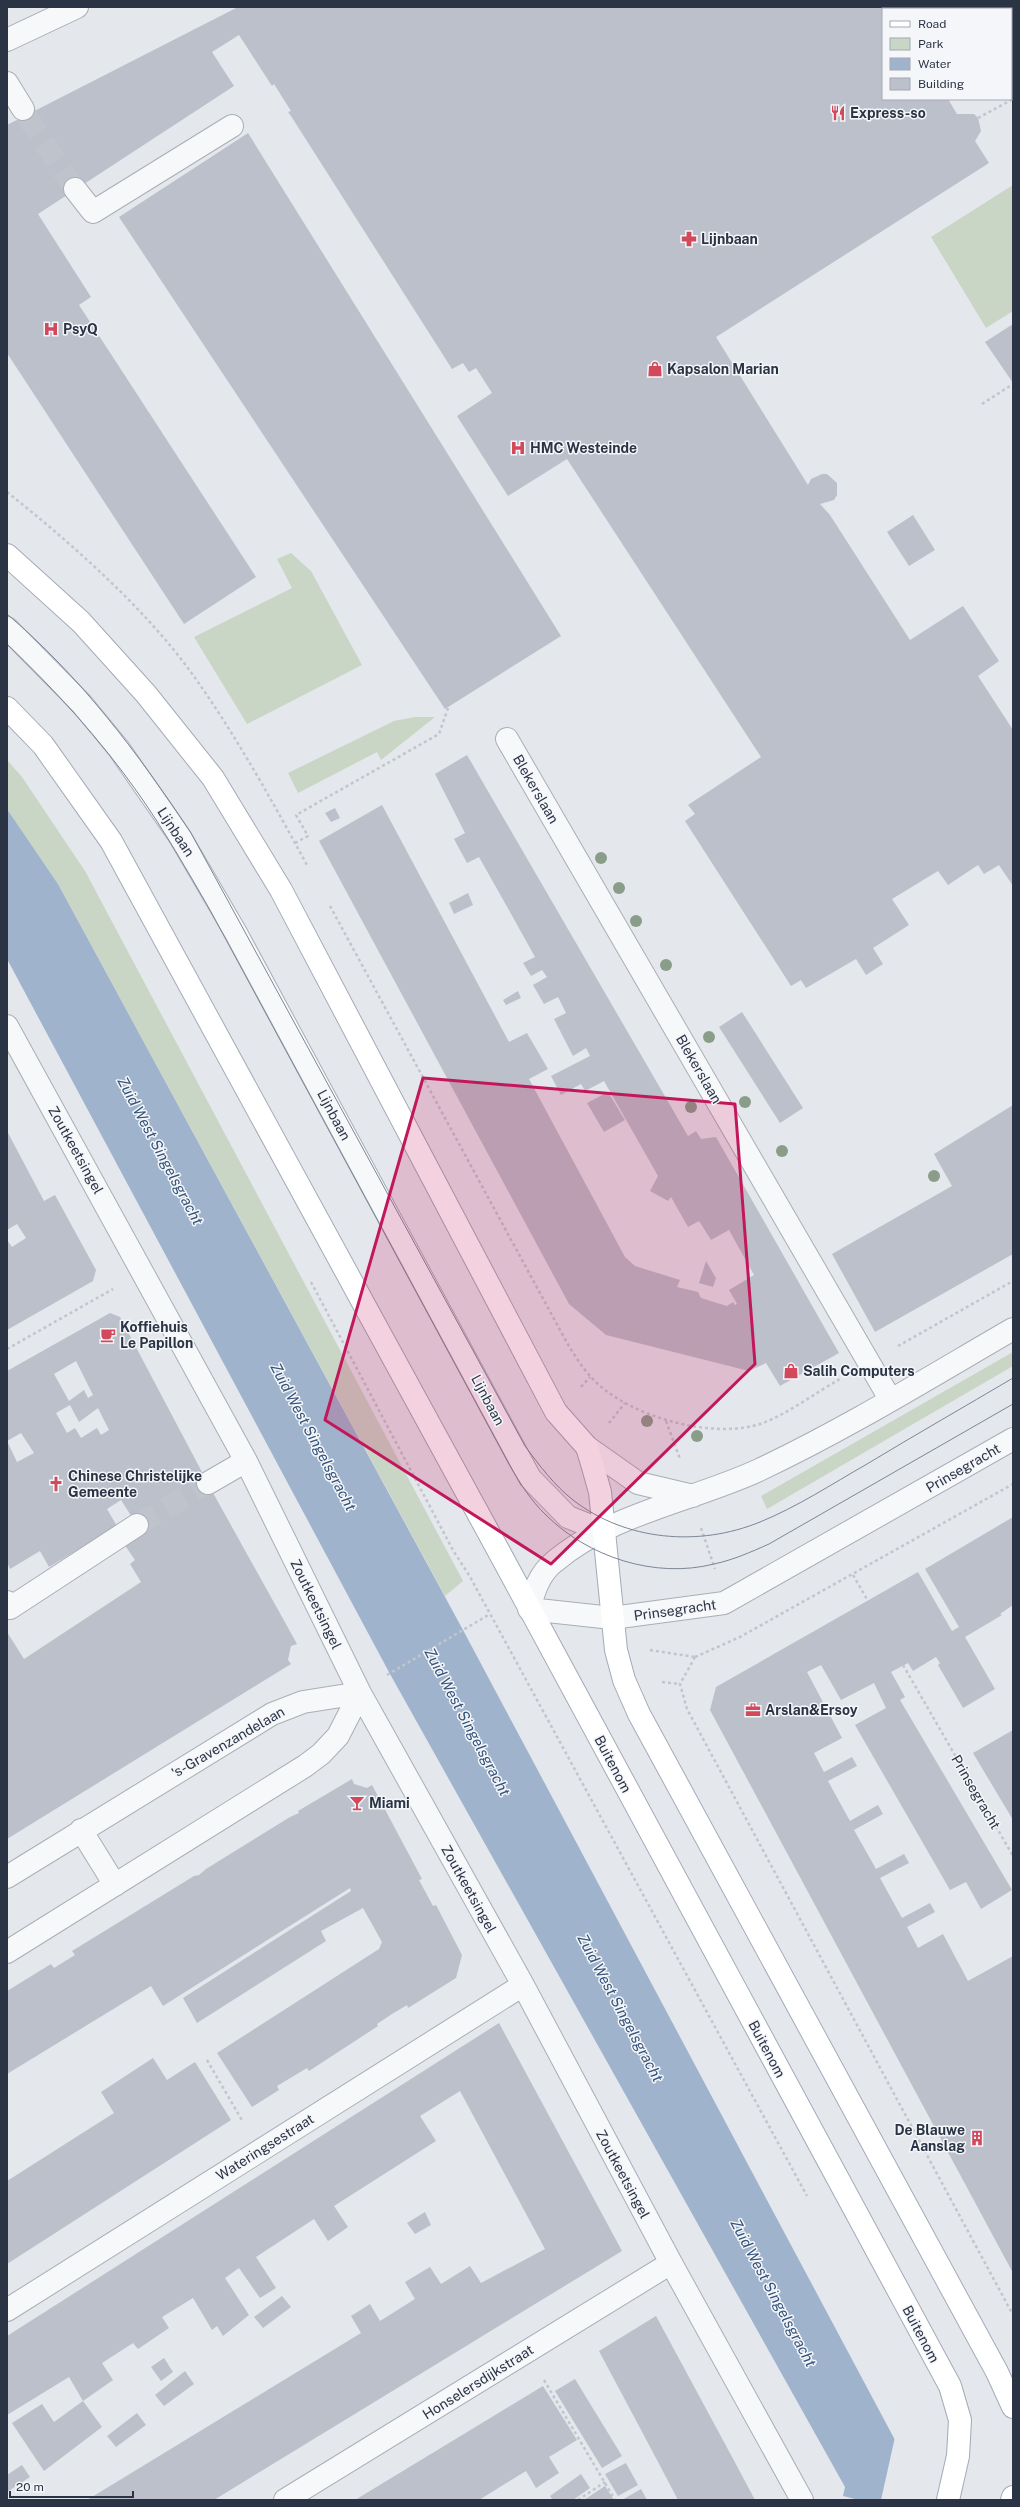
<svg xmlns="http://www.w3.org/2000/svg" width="1020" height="2507" font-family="'Public Sans',sans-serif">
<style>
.green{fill:#c9d6c5}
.water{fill:#9fb4cc}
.pier{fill:#e4e7ec}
.building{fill:#bbc0ca;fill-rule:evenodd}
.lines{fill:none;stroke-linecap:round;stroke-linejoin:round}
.minor-tunnel{stroke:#bfc3cb;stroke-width:22;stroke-dasharray:22 11;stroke-linecap:butt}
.minor-casing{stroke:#a9aeb7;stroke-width:24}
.major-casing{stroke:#a3abb8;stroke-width:24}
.path{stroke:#c2c5cb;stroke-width:2.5;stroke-dasharray:3 3;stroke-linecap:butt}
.minor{stroke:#f7f8fa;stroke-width:22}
.major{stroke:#fff;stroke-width:22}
.tram{stroke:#7d8696;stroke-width:1}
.tree{fill:#899d89}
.marked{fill:#c2185b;fill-opacity:0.2;stroke:#c2185b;stroke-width:3;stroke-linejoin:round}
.labels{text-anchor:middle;stroke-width:3;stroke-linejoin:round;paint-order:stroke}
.poi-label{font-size:14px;font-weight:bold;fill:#2b3445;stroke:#f4f6f9;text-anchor:start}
.street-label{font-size:14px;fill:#2b3445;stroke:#f4f6f9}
.water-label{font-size:15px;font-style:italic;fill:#34527a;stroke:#f4f6f9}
</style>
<rect width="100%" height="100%" fill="#e4e7ec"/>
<!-- green -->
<path class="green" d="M1013 185V311L986 328 931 237Z
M291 553 311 571 362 665 247 724 194 637 292 588 277 559Z
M415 717H435L381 760 377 752 298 793 288 773 394 721Z
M7 760 22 777 85 871 463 1581 445 1596 58 884 7 809Z
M1013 1352V1366L767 1509 761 1496Z"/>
<!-- water -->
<path class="water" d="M7 809 58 884 463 1630 895 2440 1013 2481V2500H859L843 2496 845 2487 390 1674 7 959Z"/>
<!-- pier -->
<path class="pier" d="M895 2437 1013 2478V2500H881Z"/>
<!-- building -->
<path class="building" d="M238 7H954L955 9H883V99H948L957 114H974L978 118 981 131 975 141 989 163 716 337 808 485 811 479 822 474H827L837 483V495L834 500 820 504 830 515 910 640 963 606 999 661 978 676 1013 730V886L999 865 984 874 978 865 948 885 938 871 892 899 909 925 873 948 883 964 866 975 856 959 806 988 801 980 791 986 685 821 695 814 688 805 761 757 567 459 508 496 457 416 492 393 476 368 469 372 463 363 452 369 291 116 288 112 291 111 274 84 272 86 239 35 212 52 234 86 38 214 91 297 79 305 256 577 184 624 7 353V125Z
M248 133 561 636 445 709 119 217Z
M1013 324V383L985 342Z
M913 515 935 550 909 566 887 532Z
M467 755 688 1136 696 1131 701 1139 716 1137 839 1353 780 1386 766 1363 749 1371 606 1335 569 1304 319 841 382 805 509 1042 527 1033 548 1069 529 1079 625 1257 635 1266 680 1280 677 1287 698 1292 701 1298 727 1306 733 1302 735 1305 737 1304 729 1290 754 1275 729 1230 711 1240 699 1221 688 1227 671 1197 668 1201 650 1191 658 1176 604 1081 585 1091 581 1084 561 1095 551 1076 590 1056 586 1048 573 1056 554 1019 566 1013 558 997 544 1004 533 985 547 977 542 970 531 976 523 963 535 957 510 912 479 857 467 863 454 839 465 833 435 774Z
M335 808 340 818 331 822 325 813Z
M468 893 473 905 454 914 449 903Z
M518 991 521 998 506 1005 503 1000Z
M742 1012 803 1108 780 1123 719 1027Z
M608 1092 625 1120 604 1132 587 1103Z
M1013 1105V1254L875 1332 832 1254 952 1186 934 1154Z
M7 1131 44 1201 55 1195 96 1270 93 1281 7 1330V1240L12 1247 26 1238 17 1224 7 1230Z
M706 1261 716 1278 713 1287 699 1283Z
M110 1313 120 1317 212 1491 297 1644 291 1646 288 1660 291 1664 7 1839V1632L24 1659 141 1582 130 1564 135 1560 124 1544 137 1525 121 1500 107 1509 117 1526 49 1567 40 1551 10 1569 7 1562V1441L17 1462 34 1453 21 1433 7 1441V1371ZM76 1361 93 1395 88 1398 84 1390 69 1401 54 1374ZM70 1405 79 1422 98 1408 109 1430 101 1435 97 1428 81 1438 75 1428 67 1433 56 1413Z
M1013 1517V1605L1000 1614 1002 1615 965 1637 995 1689 963 1708 938 1665 940 1663 936 1657 913 1671 908 1663 891 1672 905 1697 900 1700 1012 1890 981 1909 966 1882 950 1890 855 1725 886 1708 874 1683 841 1700 821 1665 807 1672 842 1738 814 1753 824 1772 852 1757 857 1766 828 1781 850 1821 878 1805 883 1814 854 1830 876 1869 904 1854 909 1863 880 1878 902 1918 930 1903 935 1912 907 1927 918 1948 943 1934 968 1981 1013 1956V2273L710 1710 716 1687 918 1572 952 1631 959 1627 925 1569Z
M1013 1730V1820L973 1753Z
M352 1779 354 1784 367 1788 372 1785 422 1879 419 1880 433 1906 436 1905 462 1955 456 1978 408 2008 407 2005 392 2014 377 2024 378 2026 309 2071 307 2068 277 2086 279 2090 252 2107 217 2053 379 1949 382 1942 363 1908 321 1931 326 1941 197 2023 183 1998 351 1891 350 1888 163 2006 151 1986 7 2074V1991L51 1964 54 1968 75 1955 72 1951 194 1876 199 1875 206 1869 290 1817 299 1813 298 1811Z
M499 2023 622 2251 214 2500H87L361 2333 351 2316 370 2304 380 2321 415 2299 405 2282 430 2267 441 2284 470 2266 481 2283 545 2249 460 2091 420 2116 436 2141 334 2206 348 2227 328 2241 314 2219 256 2257 276 2288 260 2298 239 2268 225 2278 249 2315 223 2336 217 2326 212 2330 193 2298 162 2317 169 2328 138 2349 133 2343 102 2363 113 2380 83 2401 69 2377 7 2415V2336Z
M153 2058 167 2080 195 2062 231 2120 7 2264V2181L114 2113 101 2092Z
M425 2212 431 2225 415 2234 407 2223Z
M282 2296 291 2307 263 2328 254 2317Z
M656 2316 731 2455 755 2500H678L657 2460 599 2351Z
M164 2358 173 2372 161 2381 151 2367Z
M185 2371 194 2384 164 2406 155 2395Z
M575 2379 622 2456 602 2468 555 2391Z
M543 2386 577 2440 549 2457 559 2473 536 2488 526 2471 479 2500H355Z
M83 2401 102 2427 44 2471 12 2423 42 2404 54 2422Z
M137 2413 146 2425 116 2447 107 2436Z
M626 2463 638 2485 618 2496 605 2474Z
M22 2465 30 2477 7 2492V2475Z
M581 2474 590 2488 573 2500H553L550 2496Z
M605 2486 614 2500H584Z
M641 2489 647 2500H622Z"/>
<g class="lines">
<!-- minor-tunnel -->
<path class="minor-tunnel" d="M26 115 75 189
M137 1525 208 1483"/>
<!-- minor casing -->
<g class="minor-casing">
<path id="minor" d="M7 40 77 7
M7 83 23 109
M75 189 93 212 232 126
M7 628 82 704 119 749 180 837 236 933 530 1478 568 1517 603 1531
M507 739 890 1399
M7 1026 246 1461 360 1693 523 1985 671 2263 802 2500
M1013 1329C930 1377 846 1429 759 1470 692 1501 612 1513 554 1562 539 1574 534 1591 529 1609L612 1618 724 1603 1013 1439
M587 1447 638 1483 693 1496
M208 1483 246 1461
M7 1602 10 1608 137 1525
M81 1830 115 1885
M7 1877 272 1714 303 1702 360 1693
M7 1952 305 1766 321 1754 338 1736 360 1693
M7 2310 523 1985
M285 2500 671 2263"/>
</g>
<!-- major casing -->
<g class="major-casing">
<path id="major" d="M7 555 81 622 146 694 213 778 281 890 556 1412 587 1447 593 1467 600 1492 616 1650 624 1680 639 1714 997 2372 1013 2407
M7 708 43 745 111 841 497 1548 950 2386 960 2420 958 2456 948 2500
M1012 2500 1013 2497"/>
</g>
<!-- path -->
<path class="path" d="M978 118 1013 99
M982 404 1013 384
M7 492C71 543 145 608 193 675 235 734 273 802 308 867
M295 843 308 836 296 815 439 734 448 708
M330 906 566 1341C573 1353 581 1366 590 1376 625 1416 713 1441 763 1423 787 1414 817 1392 840 1379
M311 1282 454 1552 469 1575 807 2196
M898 1346 1013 1281
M7 1349 113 1289
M581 1387 590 1377
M666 1421 680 1459
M609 1423 625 1403
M701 1528 715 1569
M853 1575 868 1601
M650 1650 695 1657
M695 1657 680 1684 687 1709 1013 2315
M695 1657 740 1637 1013 1484
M903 1665 1013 1856
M387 1675 490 1614
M662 1682 680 1684
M207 2060 243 2122
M544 2380 615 2500
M578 2500 605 2482"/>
<!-- minor -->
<use href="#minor" class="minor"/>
<!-- major -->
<use href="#major" class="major"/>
<!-- tram -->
<path class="tram" d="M7 614C80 676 138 753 191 833L525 1446C539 1465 554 1485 573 1500 626 1541 699 1547 760 1522 797 1507 832 1484 867 1464 915 1435 964 1407 1013 1378
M7 644C55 690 100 739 138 793 164 830 187 870 210 910L510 1466C520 1483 531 1501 546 1515 588 1557 655 1579 714 1564 733 1560 751 1552 769 1544L1013 1404"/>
</g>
<!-- trees -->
<g class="tree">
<circle cx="601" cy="858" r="6"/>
<circle cx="619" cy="888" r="6"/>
<circle cx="636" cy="921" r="6"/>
<circle cx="666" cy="965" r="6"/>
<circle cx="709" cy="1037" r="6"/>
<circle cx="745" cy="1102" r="6"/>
<circle cx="691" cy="1107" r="6"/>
<circle cx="782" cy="1151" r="6"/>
<circle cx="934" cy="1176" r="6"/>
<circle cx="647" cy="1421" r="6"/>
<circle cx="697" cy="1436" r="6"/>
</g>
<!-- marked area -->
<path class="marked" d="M423 1078 735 1104 755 1364 551 1564 325 1420Z"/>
<!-- icons -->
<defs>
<g id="restaurant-bare" transform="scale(1.2)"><path d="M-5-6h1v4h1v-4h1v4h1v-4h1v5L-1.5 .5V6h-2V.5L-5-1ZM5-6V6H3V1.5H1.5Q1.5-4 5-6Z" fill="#d1495b" stroke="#f4f6f9" stroke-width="2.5" paint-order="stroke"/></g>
<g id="pharmacy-bare" transform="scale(1.2)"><path d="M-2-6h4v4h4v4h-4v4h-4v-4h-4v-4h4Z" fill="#d1495b" stroke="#f4f6f9" stroke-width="2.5" paint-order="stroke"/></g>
<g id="hospital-bare" transform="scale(1.2)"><path d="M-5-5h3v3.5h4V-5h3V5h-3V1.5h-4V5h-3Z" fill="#d1495b" stroke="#f4f6f9" stroke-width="2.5" paint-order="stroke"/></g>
<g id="shop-bare" transform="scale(1.2)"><path d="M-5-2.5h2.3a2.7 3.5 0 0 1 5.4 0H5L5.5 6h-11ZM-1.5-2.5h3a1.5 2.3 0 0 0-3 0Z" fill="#d1495b" stroke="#f4f6f9" stroke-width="2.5" paint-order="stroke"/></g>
<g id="cafe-bare" transform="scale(1.2)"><path d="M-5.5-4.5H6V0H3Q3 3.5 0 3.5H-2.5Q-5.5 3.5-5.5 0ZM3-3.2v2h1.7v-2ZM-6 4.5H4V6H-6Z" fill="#d1495b" stroke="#f4f6f9" stroke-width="2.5" paint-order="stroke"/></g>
<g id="church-bare" transform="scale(1.2)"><path d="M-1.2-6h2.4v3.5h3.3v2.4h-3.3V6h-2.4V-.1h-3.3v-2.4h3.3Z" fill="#d1495b" stroke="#f4f6f9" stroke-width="2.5" paint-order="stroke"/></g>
<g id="office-bare" transform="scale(1.2)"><path d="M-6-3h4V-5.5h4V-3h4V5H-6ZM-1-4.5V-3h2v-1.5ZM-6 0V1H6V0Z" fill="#d1495b" stroke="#f4f6f9" stroke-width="2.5" paint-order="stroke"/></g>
<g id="bar-bare" transform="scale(1.2)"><path d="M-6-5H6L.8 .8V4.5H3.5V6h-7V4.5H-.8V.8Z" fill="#d1495b" stroke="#f4f6f9" stroke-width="2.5" paint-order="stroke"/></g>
<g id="building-bare" transform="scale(1.2)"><path d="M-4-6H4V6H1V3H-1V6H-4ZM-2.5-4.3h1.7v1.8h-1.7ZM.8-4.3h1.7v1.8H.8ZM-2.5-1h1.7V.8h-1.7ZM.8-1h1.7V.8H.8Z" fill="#d1495b" stroke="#f4f6f9" stroke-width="2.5" paint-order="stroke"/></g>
</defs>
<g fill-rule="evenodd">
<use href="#restaurant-bare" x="838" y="113"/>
<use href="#pharmacy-bare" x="689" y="239"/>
<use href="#hospital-bare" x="51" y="329"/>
<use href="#shop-bare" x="655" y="369"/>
<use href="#hospital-bare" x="518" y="448"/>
<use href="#cafe-bare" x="108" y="1335"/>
<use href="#shop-bare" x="791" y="1371"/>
<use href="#church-bare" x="56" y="1484"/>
<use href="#office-bare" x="753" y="1710"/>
<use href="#bar-bare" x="357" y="1803"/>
<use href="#building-bare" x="977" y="2138"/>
</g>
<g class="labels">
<!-- poi labels -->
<g class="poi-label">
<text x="850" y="118">Express-so</text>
<text x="701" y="244">Lijnbaan</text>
<text x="63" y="334">PsyQ</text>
<text x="667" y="374">Kapsalon Marian</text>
<text x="530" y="453">HMC Westeinde</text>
<text x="120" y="1332">Koffiehuis<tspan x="120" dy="16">Le Papillon</tspan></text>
<text x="803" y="1376">Salih Computers</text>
<text x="68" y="1481">Chinese Christelijke<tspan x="68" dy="16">Gemeente</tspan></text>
<text x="765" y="1715">Arslan&amp;Ersoy</text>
<text x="369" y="1808">Miami</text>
<text x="965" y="2135" text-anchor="end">De Blauwe<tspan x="965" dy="16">Aanslag</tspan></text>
</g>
<!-- street labels -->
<g class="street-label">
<text transform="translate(536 789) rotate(60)" y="5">Blekerslaan</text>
<text transform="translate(176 832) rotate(57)" y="5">Lijnbaan</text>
<text transform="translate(699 1069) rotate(60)" y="5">Blekerslaan</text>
<text transform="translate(334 1115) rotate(62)" y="5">Lijnbaan</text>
<text transform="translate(76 1150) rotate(61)" y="5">Zoutkeetsingel</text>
<text transform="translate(488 1400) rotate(62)" y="5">Lijnbaan</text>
<text transform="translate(963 1468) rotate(-30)" y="5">Prinsegracht</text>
<text transform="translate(316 1604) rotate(64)" y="5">Zoutkeetsingel</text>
<text transform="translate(675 1610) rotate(-8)" y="5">Prinsegracht</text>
<text transform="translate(228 1742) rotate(-30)" y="5">'s-Gravenzandelaan</text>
<text transform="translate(613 1764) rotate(62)" y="5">Buitenom</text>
<text transform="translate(976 1792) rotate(60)" y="5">Prinsegracht</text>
<text transform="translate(469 1889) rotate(61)" y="5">Zoutkeetsingel</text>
<text transform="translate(767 2049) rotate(62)" y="5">Buitenom</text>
<text transform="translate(265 2147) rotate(-32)" y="5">Wateringsestraat</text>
<text transform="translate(623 2174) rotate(62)" y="5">Zoutkeetsingel</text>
<text transform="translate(921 2334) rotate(62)" y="5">Buitenom</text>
<text transform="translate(478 2382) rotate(-32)" y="5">Honselersdijkstraat</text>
</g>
<!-- water labels -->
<g class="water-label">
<text transform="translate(160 1151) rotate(62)" y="5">Zuid West Singelsgracht</text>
<text transform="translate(313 1437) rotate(62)" y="5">Zuid West Singelsgracht</text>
<text transform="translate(467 1722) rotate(62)" y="5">Zuid West Singelsgracht</text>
<text transform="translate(620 2008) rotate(62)" y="5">Zuid West Singelsgracht</text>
<text transform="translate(773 2293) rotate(62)" y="5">Zuid West Singelsgracht</text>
</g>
</g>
<!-- border -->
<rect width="1020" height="2507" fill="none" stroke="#2b3445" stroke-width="16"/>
<!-- legend -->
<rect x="882" y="8" width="130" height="92" fill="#f4f6f9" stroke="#a4a8b1"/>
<rect x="890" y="21" width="20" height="6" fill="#ffffff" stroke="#a4a8b1"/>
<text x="918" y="28" font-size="12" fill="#2b3445">Road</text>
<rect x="890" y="38" width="20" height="12" fill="#c9d6c5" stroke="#a4a8b1"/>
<text x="918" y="48" font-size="12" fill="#2b3445">Park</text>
<rect x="890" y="58" width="20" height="12" fill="#9fb4cc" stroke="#a4a8b1"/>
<text x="918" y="68" font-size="12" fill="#2b3445">Water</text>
<rect x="890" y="78" width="20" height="12" fill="#bbc0ca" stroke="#a4a8b1"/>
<text x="918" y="88" font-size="12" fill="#2b3445">Building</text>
<!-- scale -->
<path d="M10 2491v6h123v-6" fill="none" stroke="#2b3445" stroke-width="2"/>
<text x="16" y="2491" font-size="12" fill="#2b3445" stroke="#f4f6f9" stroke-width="3" paint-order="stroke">20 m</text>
</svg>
